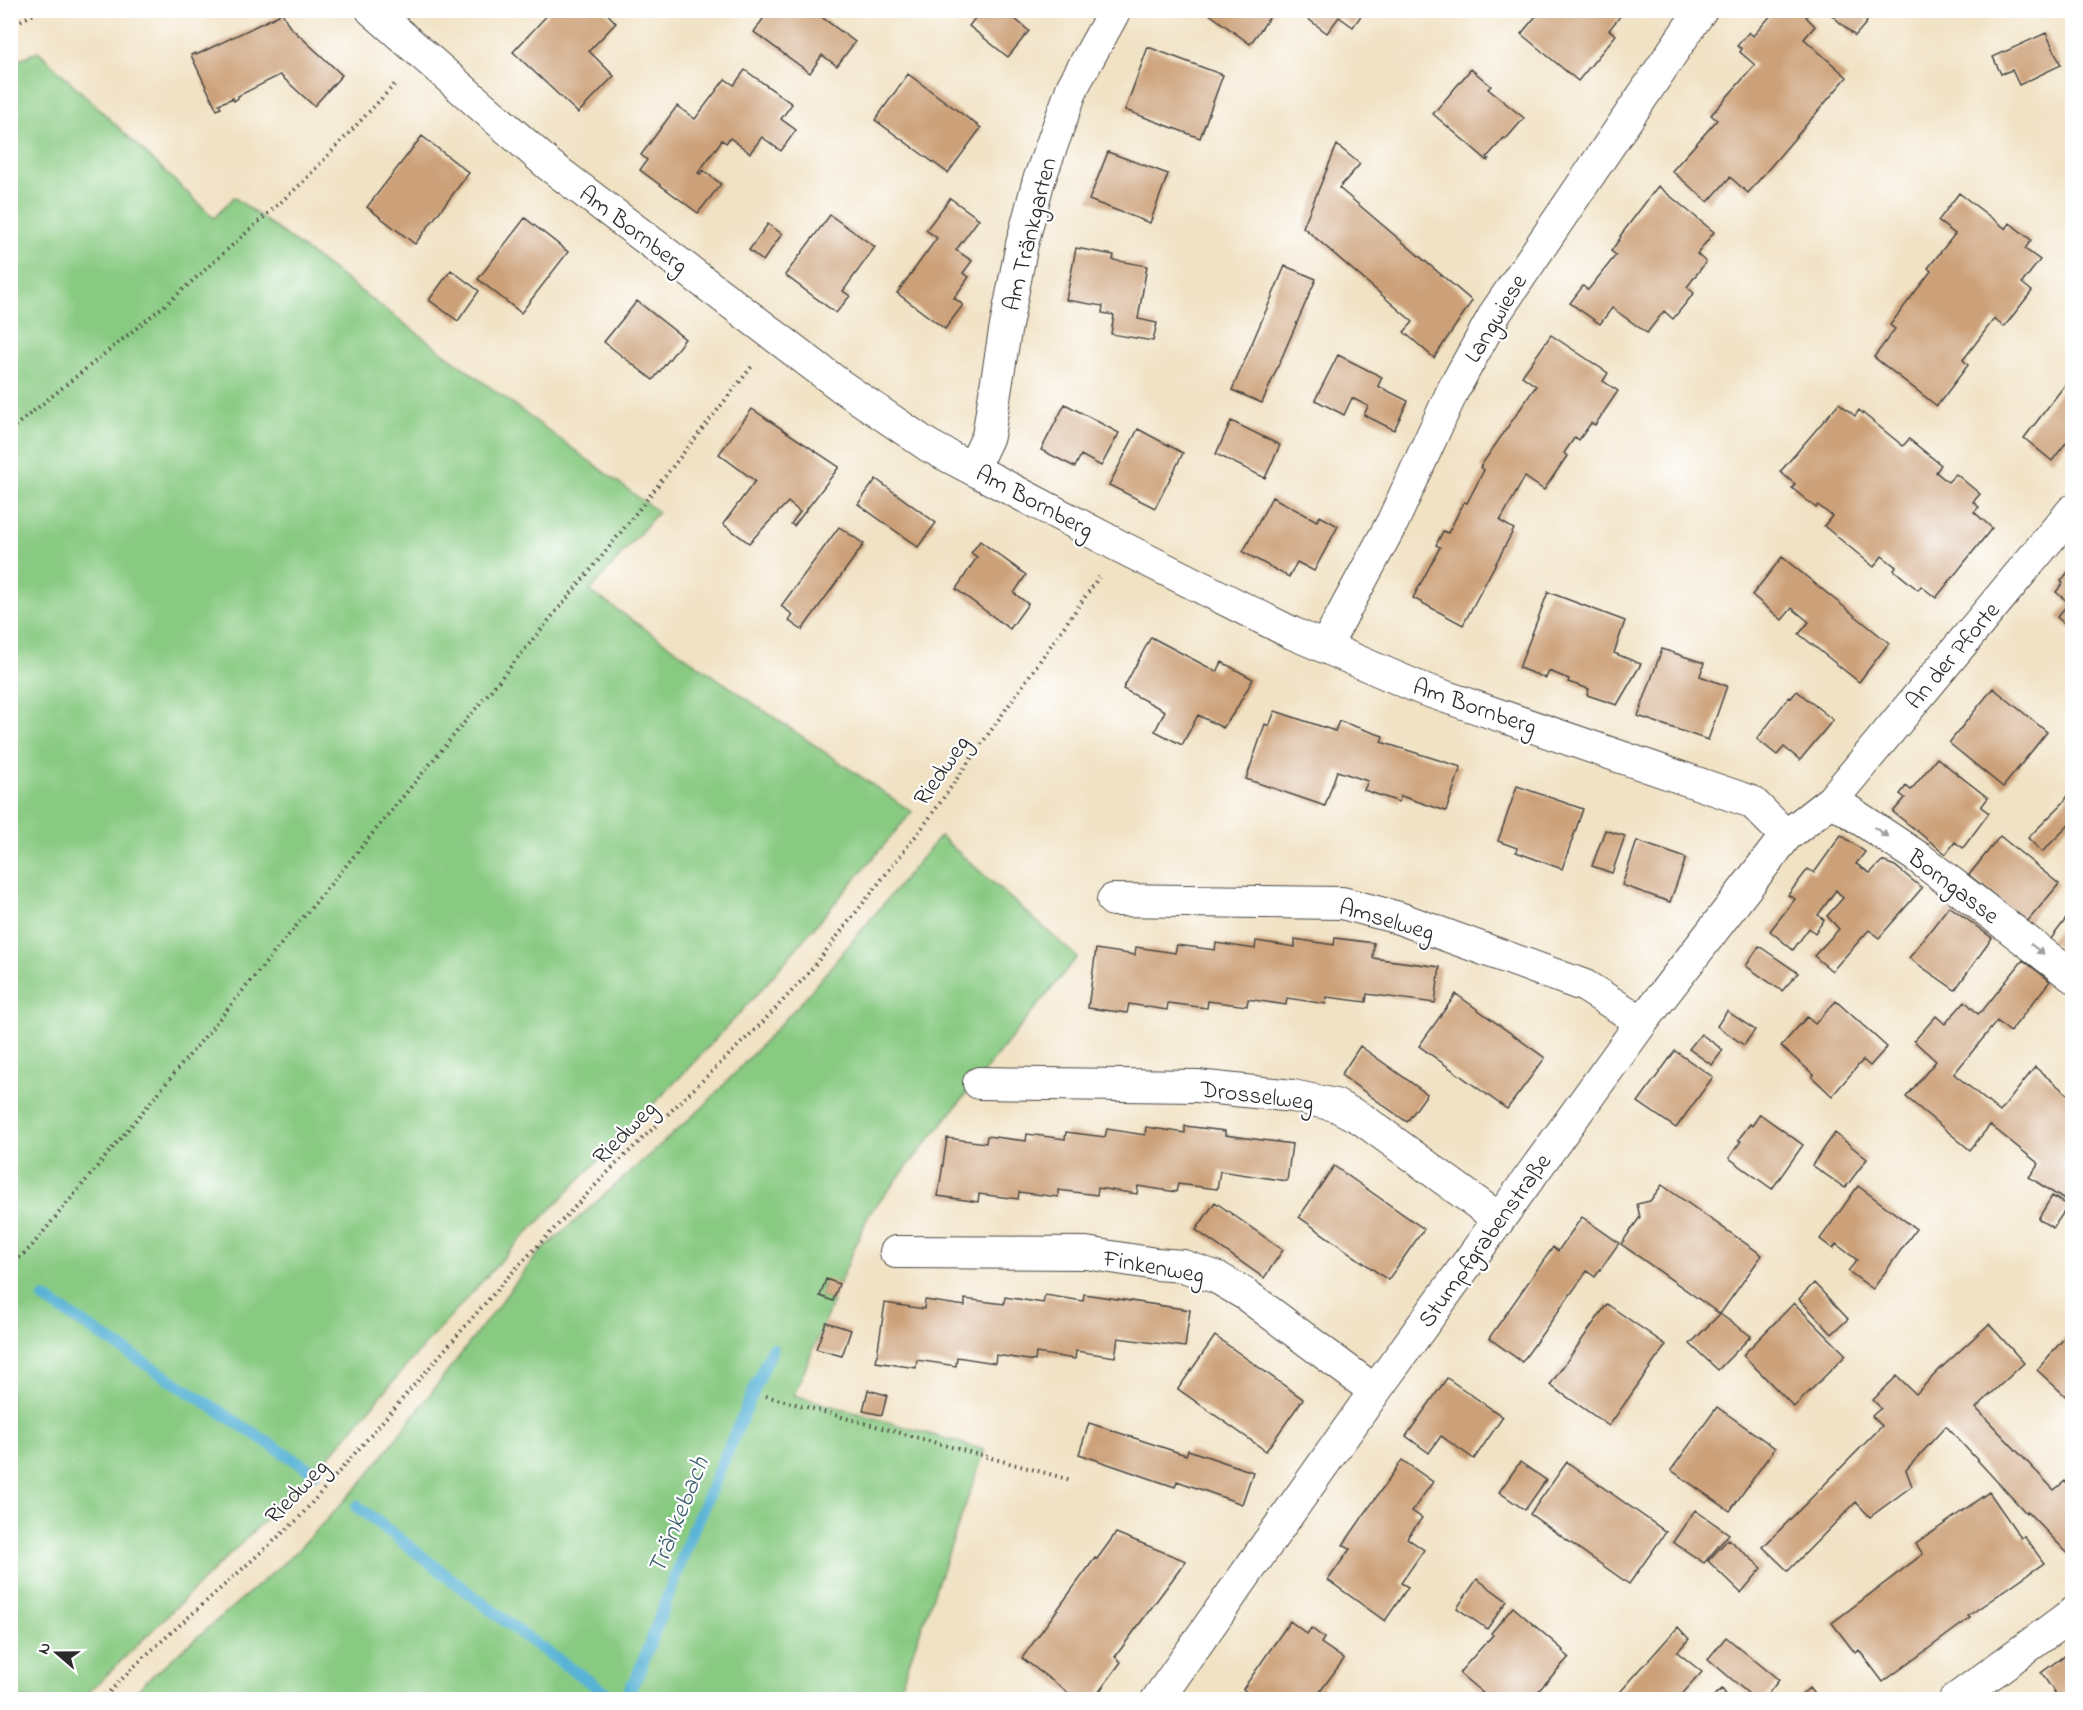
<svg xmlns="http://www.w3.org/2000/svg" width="2083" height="1710" font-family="'Indie Flower',sans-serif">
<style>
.green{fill:#88ca82;stroke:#5a7a56;stroke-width:1.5}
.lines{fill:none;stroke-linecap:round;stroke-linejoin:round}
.stream{stroke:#58b3d6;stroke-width:12}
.building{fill:#cca078}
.minor-casing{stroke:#494642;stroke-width:34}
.path{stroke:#494642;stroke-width:4;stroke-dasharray:1.5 4.5;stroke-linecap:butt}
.minor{stroke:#fff;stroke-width:32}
.oneway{fill:#a0a0a0}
.labels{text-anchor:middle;stroke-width:4.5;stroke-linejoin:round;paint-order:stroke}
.street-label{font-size:24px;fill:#2b2b2b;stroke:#fff}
.water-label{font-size:26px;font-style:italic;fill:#3d616f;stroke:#fff}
</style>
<rect width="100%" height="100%" fill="#fff"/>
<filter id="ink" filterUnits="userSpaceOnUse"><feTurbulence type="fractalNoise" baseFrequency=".0167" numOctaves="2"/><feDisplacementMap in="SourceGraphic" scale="12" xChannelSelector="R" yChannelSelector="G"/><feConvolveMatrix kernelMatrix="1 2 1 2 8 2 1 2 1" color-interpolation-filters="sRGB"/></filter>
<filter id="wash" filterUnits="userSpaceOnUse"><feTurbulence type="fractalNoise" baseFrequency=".008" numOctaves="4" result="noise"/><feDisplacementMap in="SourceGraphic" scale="24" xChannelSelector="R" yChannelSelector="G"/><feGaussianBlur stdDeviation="1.35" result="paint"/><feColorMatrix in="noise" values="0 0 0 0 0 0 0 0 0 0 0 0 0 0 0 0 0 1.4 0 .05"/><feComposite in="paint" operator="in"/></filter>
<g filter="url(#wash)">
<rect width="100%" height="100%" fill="#f1e2c4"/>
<!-- green -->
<path class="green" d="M38 51 214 218 234 197 658 512 590 591 912 812 760 991 681 1076 507 1254 420 1350 326 1460 81 1700 10 1699V64Z
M940 836 1077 957 869 1214 839 1284 825 1280 820 1296 833 1301 794 1395 985 1450 897 1696 904 1699 129 1700 145 1682 294 1554 365 1479 537 1255 705 1105 803 1000Z"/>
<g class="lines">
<!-- stream -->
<path class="stream" d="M44 1298 315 1473
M357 1506 531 1641 616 1700
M624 1700 639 1672 693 1530 772 1349"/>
</g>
<g id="blocks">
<!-- building -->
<path class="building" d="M552 10H604L616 23 589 51 614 76 578 113 513 52Z
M769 10H823L826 13 823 18 855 42 837 66 822 55 810 73 754 32Z
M981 10H1005L1029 31 1008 57 969 26Z
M1204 10H1275L1250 44Z
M1296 10H1365L1353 27 1339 17 1327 33Z
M1541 10H1625L1609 30 1616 35 1578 81 1521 34Z
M1772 10H1812L1806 17 1815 26 1804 39 1847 77 1748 193 1730 177 1708 202 1672 171 1717 120 1711 115 1755 65 1740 52 1742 49 1737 46 1749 32 1753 36 1774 12Z
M1826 10H1873L1865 20 1867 22 1855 36Z
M282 12 289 26 342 75 314 106 280 75 238 96V98L234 101 233 98 219 104 221 108 217 110 191 55 195 53 196 55 279 15V13Z
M2046 33 2061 65 2019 85 2012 70 2001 74 1993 57Z
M1148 47 1223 75 1200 138 1125 110Z
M1471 69 1491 86 1488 89 1524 118 1506 139 1504 138 1487 157 1489 159 1488 161 1433 114Z
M745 70 792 104 781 119 796 130 781 151 762 137 750 153 730 138 726 143 722 140 698 173 700 174 703 170 721 184 698 213 640 170 647 160 641 155 677 106 695 119 725 79 734 85Z
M908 74 981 128 948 173 875 120Z
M422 136 469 173 415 244 367 207Z
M1337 145 1360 164 1339 188 1472 301 1434 358 1404 332 1413 322 1303 227Z
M1108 152 1168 174 1150 223 1089 200Z
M1658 186 1714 232 1697 254 1706 262 1687 287 1694 293 1673 319 1664 311 1647 333 1612 308 1600 324 1570 303 1583 286 1588 290 1616 255 1611 251 1621 237 1620 236Z
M1959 193 2006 229 2010 223 2031 240 2025 249 2040 260 2022 283 2032 291 2004 327 1994 319 1963 360 1968 365 1937 406 1874 357 1895 329 1890 325 1931 271 1928 268 1955 234 1938 221Z
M950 198 979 219 956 250 972 261 963 273 969 277 954 298 963 305 945 329 897 293 937 238 926 230Z
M830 215 875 247 843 291 850 296 836 313 785 275Z
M525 218 568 252 521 313 478 279Z
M768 224 782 234 763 261 749 250Z
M1076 248 1114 255 1113 260 1147 266 1138 319 1157 323 1153 341 1111 334 1114 315 1102 313 1103 306 1066 300Z
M1285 266 1316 279 1262 403 1232 390Z
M451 270 479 291 458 321 429 300Z
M637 301 685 339 653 380 604 342Z
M1551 335 1608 373 1603 381 1618 391 1595 425 1591 423 1579 440 1575 437 1564 453 1567 456 1544 490 1525 477 1500 521 1514 529 1463 625 1413 598 1440 547 1436 545 1443 531 1448 533 1464 502 1467 503 1484 470 1480 467 1536 386 1522 376Z
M1338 355 1382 377 1378 386 1408 401 1394 430 1364 415 1368 406 1352 398 1344 415 1315 400Z
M2072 376V435L2052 461 2024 438Z
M1839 403 1855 416 1859 410 1903 446 1909 439 1941 465 1936 472 1948 482 1956 474 1980 494 1973 502 1979 507 1974 512 1992 528 1936 598 1921 586 1918 590 1894 570 1896 567 1882 556 1874 567 1824 526 1832 516 1818 505 1816 508 1792 488 1795 484 1780 472Z
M1065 404 1119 433 1101 466 1081 455 1075 467 1041 450Z
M752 409 839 467 794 526 791 524 800 512 788 502 749 543 723 524 755 481 719 454Z
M1231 421 1280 445 1265 478 1216 454Z
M1138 429 1183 453 1155 508 1109 485Z
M876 479 936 523 918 547 858 504Z
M1272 497 1317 521 1320 516 1338 526 1314 571 1297 562 1289 577 1243 552Z
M839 527 864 544 802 630 789 621 793 615 781 606Z
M980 541 1026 575 1014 593 1028 604 1010 629 956 589 977 557 971 553Z
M1782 557 1889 643 1859 682 1799 634 1809 622 1792 608 1782 620 1752 595Z
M2072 567V630L2057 617 2069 603 2056 592 2063 583 2061 581Z
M1548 592 1625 621 1614 653 1641 664 1617 705 1587 695 1589 689 1568 682 1569 679 1549 671 1546 678 1519 668Z
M1151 637 1217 672 1222 662 1253 679 1235 711 1223 728 1198 715 1182 745 1155 731 1165 711 1123 689Z
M1662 649 1704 663 1700 676 1727 686 1708 740 1638 716Z
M1993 688 2047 732 2003 787 1949 743Z
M1797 691 1833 720 1800 760 1784 747 1777 755 1757 739 1789 697 1791 698Z
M1275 711 1335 731 1339 721 1383 736 1381 742 1461 767 1446 811 1401 796 1399 802 1364 790 1368 781 1337 771 1325 806 1246 779 1265 724 1269 726Z
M1937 758 1988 798 1981 807 1989 813 1963 848 1955 842 1946 854 1893 812 1905 798 1900 794 1906 786 1911 790Z
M1517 786 1583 809 1562 869 1516 852 1517 848 1498 841Z
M2072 790V822L2042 852 2028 838 2063 803Z
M1605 830 1625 836 1612 873 1592 866Z
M1841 835 1865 852 1856 864 1870 873 1882 861 1895 866 1922 888 1879 938 1869 930 1832 971 1814 956 1839 929 1827 916 1843 898 1836 890 1818 915 1824 920 1815 933 1809 928 1793 950 1770 931 1795 899 1788 895 1808 869 1814 873Z
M2000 836 2059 884 2027 922 1969 875Z
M1637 841 1686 858 1670 902 1622 885Z
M1949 906 1992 938 1955 990 1909 958Z
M2072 911V957L2050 940Z
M1335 938 1374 943 1373 958 1440 967 1435 1003 1367 994 1366 1002 1327 997 1326 1004 1287 998 1286 1005 1248 999 1247 1006 1208 1001 1207 1008 1168 1003 1167 1010 1129 1004 1127 1013 1088 1008 1096 949 1135 955 1136 947 1175 953 1177 945 1215 950 1216 943 1255 949 1256 941 1295 947V939L1334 945Z
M1759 946 1798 973 1782 991 1746 966Z
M2023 960 2050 981 2010 1032 1997 1021 1954 1074 2000 1112 2035 1067 2072 1098V1205L2029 1177 2039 1164 1990 1125 1970 1150 1906 1097 1936 1061 1914 1041 1936 1016 1945 1024 1965 1001 1978 1014 1983 1010Z
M1456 994 1545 1058 1507 1109 1419 1046Z
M1836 1001 1887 1047 1870 1066 1863 1060 1832 1096 1812 1077 1814 1075 1781 1046 1807 1017 1815 1024Z
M1727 1011 1755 1030 1744 1045 1717 1026Z
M1701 1034 1723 1050 1712 1065 1689 1049Z
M1360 1046 1427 1094 1407 1122 1341 1075Z
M1675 1051 1713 1077 1676 1128 1638 1102Z
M1760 1114 1803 1145 1772 1189 1729 1158 1741 1141 1738 1140 1750 1124 1752 1126Z
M1185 1126 1225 1131V1135L1292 1144 1287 1181 1220 1171 1217 1189 1178 1184 1176 1192 1138 1186 1137 1194 1098 1188 1097 1195 1058 1190V1197L1019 1192 1018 1199 979 1194 978 1202 938 1196 947 1138 986 1143 987 1136 1026 1141 1027 1134 1065 1139 1066 1132 1105 1137 1107 1129 1145 1135 1146 1127 1185 1133Z
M1835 1133 1867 1159 1845 1188 1812 1165Z
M1334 1166 1424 1229 1388 1280 1299 1217Z
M1662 1185 1762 1255 1720 1314 1621 1244 1640 1217 1637 1204 1650 1201Z
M1858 1186 1916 1229 1873 1289 1848 1271 1857 1260 1836 1244 1833 1249 1820 1239Z
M2052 1196 2068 1206 2053 1228 2038 1219Z
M1215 1202 1283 1250 1264 1278 1196 1230Z
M1582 1217 1619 1243 1595 1277 1587 1271 1522 1362 1489 1338 1553 1247 1558 1251Z
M826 1279 839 1284 833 1301 820 1296Z
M1814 1283 1848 1319 1832 1334 1799 1299Z
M1084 1294 1190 1310 1185 1347 1118 1338 1115 1357 1076 1351 1075 1359 1036 1353 1035 1361 996 1355 995 1363 957 1357 956 1366 917 1360 916 1368 876 1362 885 1303 924 1309 925 1300 965 1306V1299L1004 1304 1005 1297 1043 1303 1045 1295 1083 1301Z
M1794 1303 1846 1355 1794 1407 1743 1355Z
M1607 1304 1666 1345 1609 1426 1550 1385Z
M1720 1314 1751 1336 1718 1370 1690 1344Z
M826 1322 851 1330 842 1356 816 1349Z
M1989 1324 2024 1363 1976 1408 2054 1490 2065 1481 2072 1490V1558L2027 1511 2026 1513 1946 1426 1906 1470 1912 1486 1870 1517 1856 1502 1788 1571 1763 1547 1882 1426 1872 1416 1881 1408 1873 1400 1897 1376 1916 1394 1940 1369Z
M2072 1329V1402L2037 1370Z
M1215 1336 1303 1399 1266 1451 1178 1389Z
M1447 1378 1503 1417 1474 1459 1441 1436 1429 1453 1406 1436Z
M868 1390 887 1395 882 1415 863 1411Z
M1717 1407 1775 1448 1730 1511 1671 1470Z
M1089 1423 1186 1455 1188 1450 1253 1472 1242 1504 1177 1481 1175 1487 1079 1454Z
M1402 1460 1433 1482 1412 1511 1422 1518 1407 1538 1424 1550 1401 1583 1408 1587 1385 1621 1328 1580 1350 1549 1343 1545Z
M1520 1462 1546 1480 1525 1510 1499 1492Z
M1567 1462 1666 1532 1629 1584 1530 1514Z
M1989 1492 2021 1538 2024 1536 2044 1563 1968 1616 1970 1618 1883 1682 1859 1650 1855 1653 1832 1623 1923 1554 1916 1544Z
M1695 1510 1729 1534 1704 1563 1673 1542Z
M1116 1533 1186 1561 1115 1657 1121 1662 1093 1700H1078L1022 1658 1095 1558 1097 1559Z
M1728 1539 1762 1568 1741 1593 1708 1561Z
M1477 1579 1507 1601 1487 1629 1457 1608Z
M1513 1607 1563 1650 1562 1651 1569 1657 1532 1698 1527 1694 1522 1700H1491L1459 1673 1481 1648 1493 1635 1491 1633Z
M1290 1621 1307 1634 1311 1628 1324 1638 1321 1643 1344 1659 1316 1697 1320 1700H1258L1243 1689Z
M1678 1627 1689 1639 1677 1652 1702 1672 1677 1700H1613Z
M1726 1637 1779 1680 1763 1700H1756L1708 1659Z
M2072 1650V1700H2060L2041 1673Z
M1809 1688 1819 1700H1796Z
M1722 1689 1730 1700H1709Z"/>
</g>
</g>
<g filter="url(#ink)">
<use href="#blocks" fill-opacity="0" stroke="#494642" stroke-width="1.5"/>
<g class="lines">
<!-- minor casing -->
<g class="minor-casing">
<path id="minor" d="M372 10 549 165 841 386 929 446 1121 547 1292 633 1420 688 1752 802 1786 836
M973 468 988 436 1005 331 1022 244 1038 183 1073 86 1115 10
M1325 647 1393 521 1453 390 1496 312 1701 10
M1832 800 1919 858 2072 976
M1113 900 1342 903 1399 918 1585 986 1642 1022
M979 1083 1197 1086 1293 1096 1335 1105 1362 1119 1499 1219
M896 1252 1086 1253 1156 1264 1183 1266 1218 1278 1245 1294 1375 1391
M1157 1700 1375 1391 1642 1022 1786 836 1832 800 2072 511
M1955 1700 2072 1614"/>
</g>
<!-- path -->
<path class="path" d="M10 26 42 10
M10 430 170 301 301 184 397 82
M10 1266 30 1248 606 551 753 365
M766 1396 1071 1480
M101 1700 143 1658 297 1520 508 1277 611 1169 762 1023 807 975 925 824 1099 577"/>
<!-- minor -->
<use href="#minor" class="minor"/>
</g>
<!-- one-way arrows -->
<defs><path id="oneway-solid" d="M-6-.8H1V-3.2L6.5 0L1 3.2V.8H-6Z" transform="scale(1.5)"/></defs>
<g class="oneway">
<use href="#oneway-solid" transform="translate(1881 832) rotate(34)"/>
<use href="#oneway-solid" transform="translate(2037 949) rotate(37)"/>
</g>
</g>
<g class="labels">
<!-- street labels -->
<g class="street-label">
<text transform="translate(634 229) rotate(37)" y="8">Am Bornberg</text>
<text transform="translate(1029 234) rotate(-76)" y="8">Am Tränkgarten</text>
<text transform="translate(1495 318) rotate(-59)" y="8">Langwiese</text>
<text transform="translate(1035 501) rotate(28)" y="8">Am Bornberg</text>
<text transform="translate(1952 655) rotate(-50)" y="8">An der Pforte</text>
<text transform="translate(1475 706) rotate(19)" y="8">Am Bornberg</text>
<text transform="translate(941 770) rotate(-55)" y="8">Riedweg</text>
<text transform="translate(1954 886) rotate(37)" y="8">Borngasse</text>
<text transform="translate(1387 919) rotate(16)" y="8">Amselweg</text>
<text transform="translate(1257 1095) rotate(7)" y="8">Drosselweg</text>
<text transform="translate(624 1132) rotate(-45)" y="8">Riedweg</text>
<text transform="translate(1484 1240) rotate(-54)" y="8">Stumpfgrabenstraße</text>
<text transform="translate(1154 1266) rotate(10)" y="8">Finkenweg</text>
<text transform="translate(296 1491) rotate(-46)" y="8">Riedweg</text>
</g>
<!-- water labels -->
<g class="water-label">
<text transform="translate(677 1515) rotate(-68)" y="9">Tränkebach</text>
</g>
</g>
<!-- margin -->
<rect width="2083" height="1710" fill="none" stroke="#fff" stroke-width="36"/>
<!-- north arrow -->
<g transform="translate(57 1653) rotate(290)" stroke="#ffffff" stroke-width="4.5" paint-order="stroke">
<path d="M0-4.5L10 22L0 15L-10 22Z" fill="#2b2b2b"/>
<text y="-9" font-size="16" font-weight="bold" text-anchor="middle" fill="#2b2b2b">N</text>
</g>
</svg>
